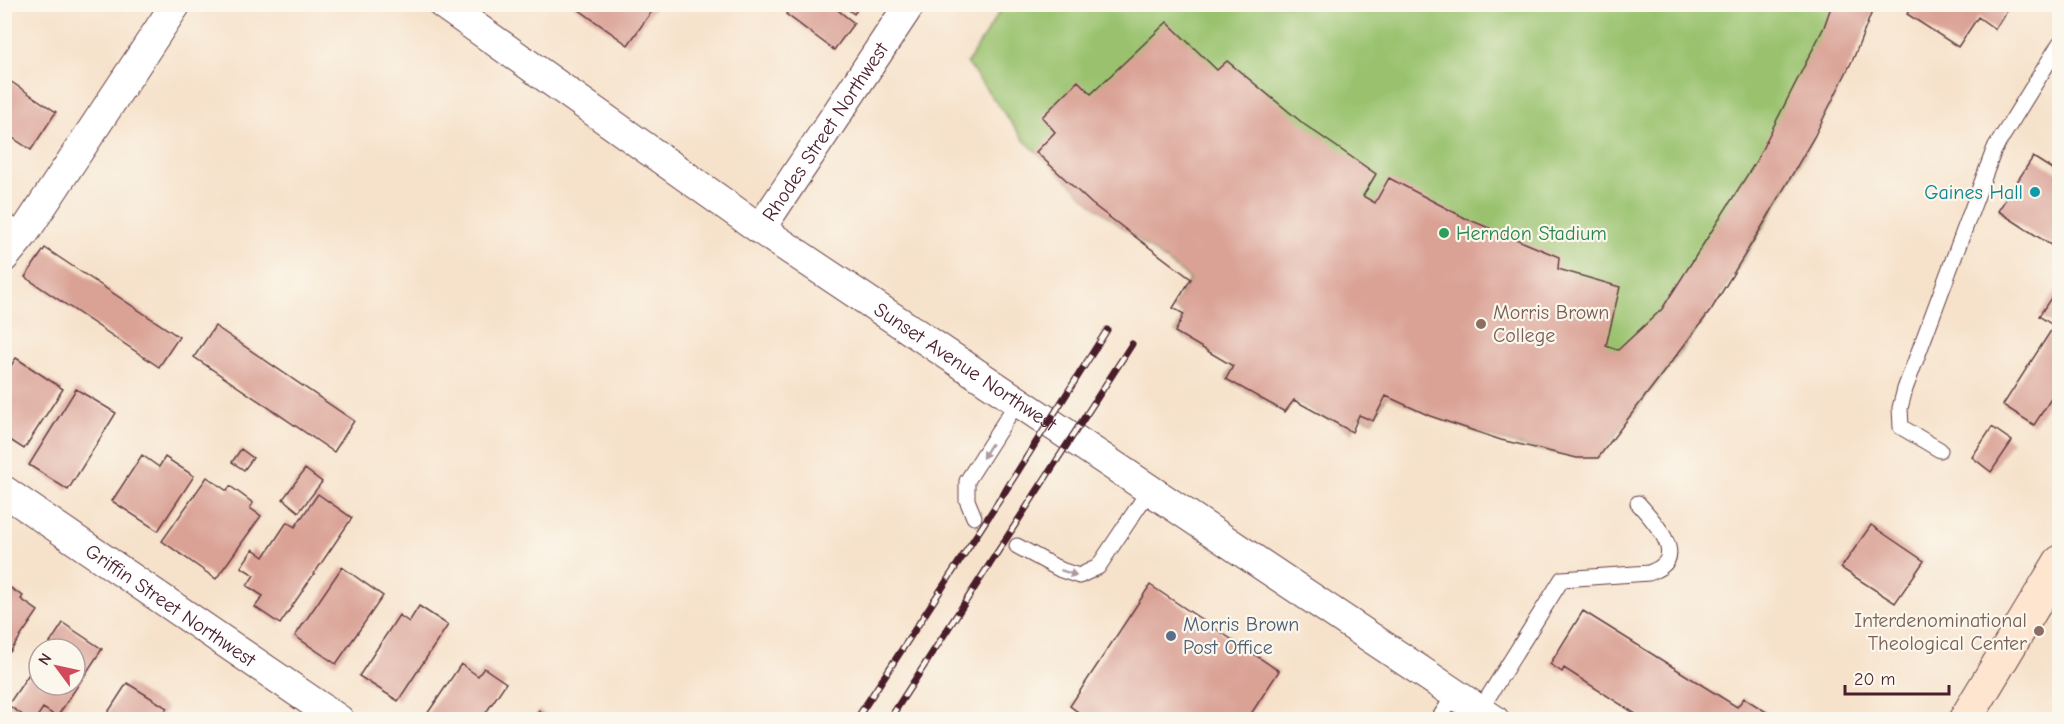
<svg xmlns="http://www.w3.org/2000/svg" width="2064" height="724" font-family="'Comic Neue',sans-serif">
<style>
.green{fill:#9ac26e;stroke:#72704c;stroke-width:1.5}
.building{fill:#daa195}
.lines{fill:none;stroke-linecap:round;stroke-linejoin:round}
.service-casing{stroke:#643c43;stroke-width:17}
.minor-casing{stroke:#643c43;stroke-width:32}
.secondary-casing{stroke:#643c43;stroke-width:35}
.service{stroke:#fff;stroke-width:15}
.minor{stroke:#fff;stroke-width:30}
.secondary{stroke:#fde5d0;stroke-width:33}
.rail-casing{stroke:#4a1f2b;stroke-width:7}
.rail{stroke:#fbf7ec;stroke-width:4.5;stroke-dasharray:14;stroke-linecap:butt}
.oneway{fill:#ae9aa0}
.culture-dot{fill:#0f9aa8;stroke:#fbf7ec;stroke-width:2}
.leisure-dot{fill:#2e9e5b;stroke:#fbf7ec;stroke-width:2}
.education-dot{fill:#8d6e63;stroke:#fbf7ec;stroke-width:2}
.service-dot{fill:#5c6f8a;stroke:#fbf7ec;stroke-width:2}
.labels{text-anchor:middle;stroke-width:4.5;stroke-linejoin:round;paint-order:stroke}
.street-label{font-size:20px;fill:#4a1f2b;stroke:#fbf7ec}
.culture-label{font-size:20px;fill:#0d838f;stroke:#fbf7ec;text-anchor:end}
.leisure-label{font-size:20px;fill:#27864d;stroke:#fbf7ec;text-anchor:start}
.education-label{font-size:20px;fill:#785e54;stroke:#fbf7ec;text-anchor:start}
.service-label{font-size:20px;fill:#4e5e75;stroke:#fbf7ec;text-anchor:start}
</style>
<rect width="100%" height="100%" fill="#fbf7ec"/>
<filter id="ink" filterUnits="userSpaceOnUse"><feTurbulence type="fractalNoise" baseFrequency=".0167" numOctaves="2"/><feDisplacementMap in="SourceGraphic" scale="12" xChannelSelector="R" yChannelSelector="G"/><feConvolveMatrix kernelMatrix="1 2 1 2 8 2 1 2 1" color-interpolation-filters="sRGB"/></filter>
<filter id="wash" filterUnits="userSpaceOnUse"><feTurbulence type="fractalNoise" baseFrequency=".008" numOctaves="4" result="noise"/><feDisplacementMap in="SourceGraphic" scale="24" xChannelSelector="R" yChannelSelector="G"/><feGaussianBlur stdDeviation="1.35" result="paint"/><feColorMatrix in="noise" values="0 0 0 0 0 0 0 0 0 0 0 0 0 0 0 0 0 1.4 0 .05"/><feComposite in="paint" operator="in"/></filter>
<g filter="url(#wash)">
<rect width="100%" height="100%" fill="#f6e2cb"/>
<!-- green -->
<path class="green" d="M1004 5H1875C1832 111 1775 214 1711 309 1676 361 1636 409 1598 458 1530 456 1449 424 1387 396L1373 421 1359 416 1352 432 1294 400 1285 412 1226 379 1233 365 1175 332 1184 314 1173 308 1190 279 1092 204 1024 140 967 63Z"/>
<g id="blocks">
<!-- building -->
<path class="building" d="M571 4H657L628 45Z
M793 4H830L854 23 834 50 786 14Z
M841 4H861L854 14Z
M1832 4H1875L1854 57 1814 137 1766 220 1711 310 1598 458H1577L1501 440 1430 416 1386 396 1373 421 1359 415 1352 432 1294 400 1285 412 1226 379 1233 366 1175 332 1184 314 1173 308 1191 279 1092 204 1036 152 1055 132 1042 117 1078 81 1091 94 1167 22 1217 70 1227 61 1305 125 1376 174 1363 196 1375 203 1389 178 1465 218 1559 257 1558 269 1620 287 1606 346 1618 350 1662 309 1755 163 1824 27Z
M1913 4H2003L2009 8 1995 29 1978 17 1958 47 1907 14Z
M4 77 56 112 31 150 4 132Z
M2033 157 2060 174V251L1998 211Z
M45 248 179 337 159 367 25 277Z
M2060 284V385L2034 425 2003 405 2054 326 2039 316Z
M215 326 354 421 334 452 194 357Z
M16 358 63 389 24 449 4 436V376Z
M76 389 116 413 68 490 29 465Z
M1992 427 2012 441 1991 472 1972 457Z
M241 449 253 458 244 470 232 462Z
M142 455 159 467 165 457 194 476 158 531 112 501Z
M305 469 322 482 299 512 283 499Z
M207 477 227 491 230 486 253 503 250 508 261 516 216 579 162 541Z
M318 494 352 518 280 624 255 607 263 596 247 586 254 575 241 567 253 549 264 557 287 522 295 527Z
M1871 525 1924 561 1895 603 1841 568Z
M342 567 383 596 336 664 295 636Z
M4 584 23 596 21 599 38 611 10 652 4 648Z
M1150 585 1279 671 1247 720H1089L1070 706Z
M419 606 448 625 398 701 359 676 399 615 409 622Z
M1583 611 1737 707 1744 698 1773 716 1771 720H1645L1564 668 1562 672 1550 664Z
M63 623 102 649 57 717 43 708 35 720H30L8 705 39 659V685H75V649H46Z
M461 664 478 676 484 668 506 683 481 720H423Z
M127 683 167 708 160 720H103Z
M539 710 552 720H532Z"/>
</g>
</g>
<g filter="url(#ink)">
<use href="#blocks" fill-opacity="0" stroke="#643c43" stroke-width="1.5"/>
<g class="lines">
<!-- service casing -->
<g class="service-casing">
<path id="service" d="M4 220 24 233
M1940 450 1901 427 1900 408 1905 389 1994 150 2060 43
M974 517 967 500V481L1018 401
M1017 546 1061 570 1079 576 1098 567 1150 489
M1480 710 1562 579 1649 573C1653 571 1659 569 1662 566 1683 550 1649 516 1638 503
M1438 720 1455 694"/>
</g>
<!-- minor casing -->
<g class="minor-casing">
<g id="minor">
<path id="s1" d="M443 4 760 229 1494 720"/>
<path id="s2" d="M760 229 910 4"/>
<path d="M4 257 24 233 176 4"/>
<path id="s3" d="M4 491 339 720"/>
</g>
</g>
<!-- secondary casing -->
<g class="secondary-casing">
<path id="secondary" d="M1965 720 2060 562"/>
</g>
<!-- service -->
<use href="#service" class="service"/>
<!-- minor -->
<use href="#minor" class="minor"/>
<!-- secondary -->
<use href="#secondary" class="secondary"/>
<!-- rail casing -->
<g class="rail-casing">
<path id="rail" d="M856 720 1004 493 1107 330
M889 720 1132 344"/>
</g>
<!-- rail -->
<use href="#rail" class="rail"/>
</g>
<!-- one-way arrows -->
<defs><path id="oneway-solid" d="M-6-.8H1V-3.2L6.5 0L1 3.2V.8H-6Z" transform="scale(1.5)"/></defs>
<g class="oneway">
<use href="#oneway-solid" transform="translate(987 451) rotate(122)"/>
<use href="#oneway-solid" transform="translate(1069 573) rotate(18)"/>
</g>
</g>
<!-- markers -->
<circle class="culture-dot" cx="2035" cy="192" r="6"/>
<circle class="leisure-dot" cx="1444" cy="233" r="6"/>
<g class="education-dot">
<circle cx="1481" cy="324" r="6"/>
<circle cx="2039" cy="631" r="6"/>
</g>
<circle class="service-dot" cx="1171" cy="636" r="6"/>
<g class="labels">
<!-- street labels -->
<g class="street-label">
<text dy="7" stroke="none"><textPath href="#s2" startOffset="117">Rhodes Street Northwest</textPath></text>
<text dy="7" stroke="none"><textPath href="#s1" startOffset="636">Sunset Avenue Northwest</textPath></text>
<text dy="7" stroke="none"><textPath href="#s3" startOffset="202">Griffin Street Northwest</textPath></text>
</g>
<!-- culture labels -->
<g class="culture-label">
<text x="2023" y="199">Gaines Hall</text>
</g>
<!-- leisure labels -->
<g class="leisure-label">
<text x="1456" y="240">Herndon Stadium</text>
</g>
<!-- education labels -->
<g class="education-label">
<text x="1493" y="319">Morris Brown<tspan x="1493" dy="23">College</tspan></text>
<text x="2027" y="627" text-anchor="end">Interdenominational<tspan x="2027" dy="23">Theological Center</tspan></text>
</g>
<!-- service labels -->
<g class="service-label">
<text x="1183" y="631">Morris Brown<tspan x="1183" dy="23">Post Office</tspan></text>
</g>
</g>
<!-- margin -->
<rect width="2064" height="724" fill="none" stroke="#fbf7ec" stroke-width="24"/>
<!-- north arrow -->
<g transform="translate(57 667) rotate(303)"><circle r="28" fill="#fbf7ec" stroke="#b4a19f" stroke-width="1.5"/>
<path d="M0-4.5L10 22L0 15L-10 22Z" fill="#d1495b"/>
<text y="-9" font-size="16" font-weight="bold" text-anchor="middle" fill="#4a1f2b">N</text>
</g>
<!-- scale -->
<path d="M1845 685v9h104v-9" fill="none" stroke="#4a1f2b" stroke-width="3"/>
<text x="1854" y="685" font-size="18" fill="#4a1f2b" stroke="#fbf7ec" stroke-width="4.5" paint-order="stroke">20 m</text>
</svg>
